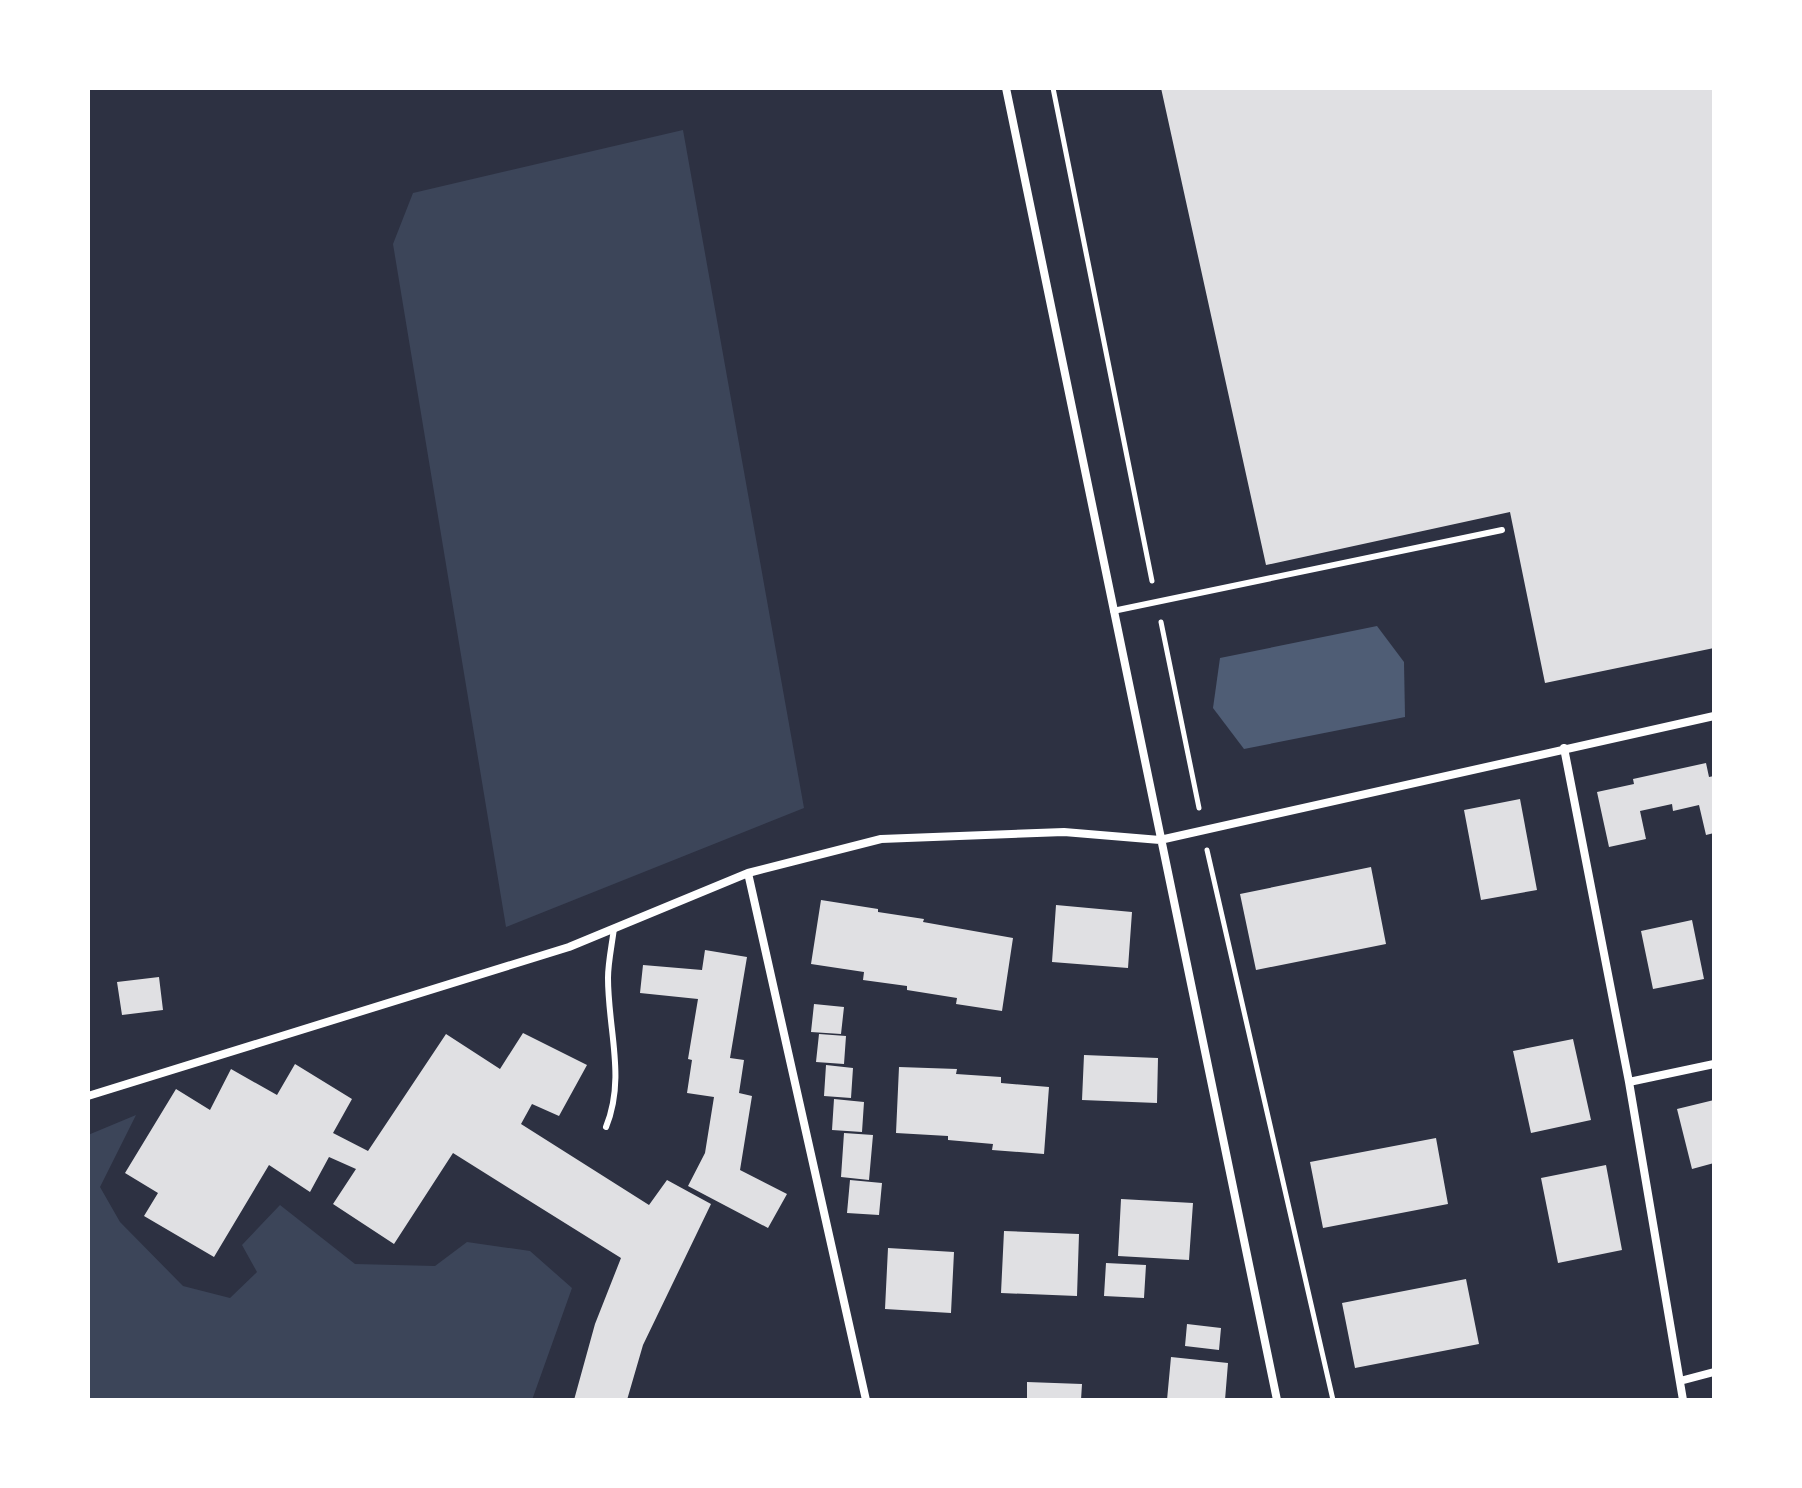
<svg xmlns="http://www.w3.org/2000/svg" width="1802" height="1488" font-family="Manrope,sans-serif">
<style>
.green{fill:#3c4559}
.water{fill:#4f5d75}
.building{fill:#e0e0e3}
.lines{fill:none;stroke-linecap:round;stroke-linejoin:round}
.path{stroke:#fff;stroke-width:5}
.service{stroke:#fff;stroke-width:6}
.minor{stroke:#fff;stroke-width:8}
</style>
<rect width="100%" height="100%" fill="#2d3142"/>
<!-- green -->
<path class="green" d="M683 130 804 808 506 927 393 244 413 193Z
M136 1115 100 1187 120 1222 183 1286 230 1298 257 1272 242 1245 280 1205 355 1264 435 1266 467 1242 530 1251 572 1288 532 1400H88V1135Z"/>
<!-- water -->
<path class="water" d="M1377 626 1404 662 1405 717 1244 749 1213 708 1220 658Z"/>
<!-- building -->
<path class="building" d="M1161 88H1714V648L1545 683 1510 512 1266 565Z
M1706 763 1709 777 1714 776V833L1706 835 1699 805 1673 811 1672 804 1640 811 1646 839 1609 847 1597 792 1634 784 1633 779Z
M1520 799 1537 890 1481 900 1464 810Z
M1371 867 1386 944 1256 970 1240 894Z
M821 900 878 909V912L924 919 923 922 1013 938 1002 1011 956 1004 957 998 907 990V986L863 980 864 972 811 964Z
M1056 905 1132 912 1128 968 1052 962Z
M1692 920 1704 979 1653 989 1641 931Z
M705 950 747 957 730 1058 744 1060 739 1093 752 1096 740 1170 787 1194 768 1228 688 1186 705 1153 714 1097 687 1093 692 1060 688 1059 698 999 640 993 643 965 702 970Z
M159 977 163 1010 122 1015 117 982Z
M814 1004 844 1007 841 1034 811 1032Z
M523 1033 587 1065 559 1116 532 1104 521 1124 649 1205 667 1180 711 1204 643 1345 627 1400H574L595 1324 621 1258 453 1153 394 1244 333 1204 356 1169 329 1157 310 1192 269 1165 214 1257 144 1216 158 1193 125 1173 176 1089 210 1110 231 1069 277 1095 295 1064 352 1099 333 1133 368 1151 446 1034 500 1069Z
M819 1034 846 1036 844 1064 816 1062Z
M1573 1039 1591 1120 1531 1133 1513 1051Z
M1084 1055 1158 1058 1157 1103 1082 1100Z
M826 1065 853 1068 851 1098 824 1096Z
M899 1067 957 1069 956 1074 1001 1077V1083L1049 1087 1044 1154 992 1150 993 1144 948 1140V1136L896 1133Z
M834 1099 864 1102 862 1132 832 1130Z
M1714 1100V1163L1692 1169 1677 1109Z
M844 1133 873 1135 869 1180 841 1177Z
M1436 1138 1448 1204 1323 1228 1310 1162Z
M1606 1165 1622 1250 1558 1263 1541 1178Z
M850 1180 882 1183 879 1215 847 1213Z
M1121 1199 1193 1203 1189 1260 1118 1256Z
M1004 1231 1079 1234 1077 1296 1001 1293Z
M888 1248 954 1252 951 1313 885 1309Z
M1106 1263 1146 1265 1144 1298 1104 1296Z
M1466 1279 1479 1344 1355 1368 1342 1303Z
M1187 1324 1221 1328 1219 1350 1185 1346Z
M1171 1357 1228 1363 1225 1400H1167Z
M1027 1382 1082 1384 1081 1400H1027Z"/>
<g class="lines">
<!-- path -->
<path class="path" d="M1053 88 1152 581
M1161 622 1199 808
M1207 850 1333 1400"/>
<!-- service -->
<path class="service" d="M1113 611 1502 530
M606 1127C626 1078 608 1030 608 978 608 962 612 945 614 928"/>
<!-- minor -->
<path class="minor" d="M1006 88 1277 1400
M1564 748 1629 1082 1683 1400
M748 873 866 1400
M1629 1082 1714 1064
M88 1096 569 947 748 873 881 839 1064 832 1160 840 1714 716
M1680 1381 1714 1372"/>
</g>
<!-- border -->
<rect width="1802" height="1488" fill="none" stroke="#ffffff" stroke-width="180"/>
</svg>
